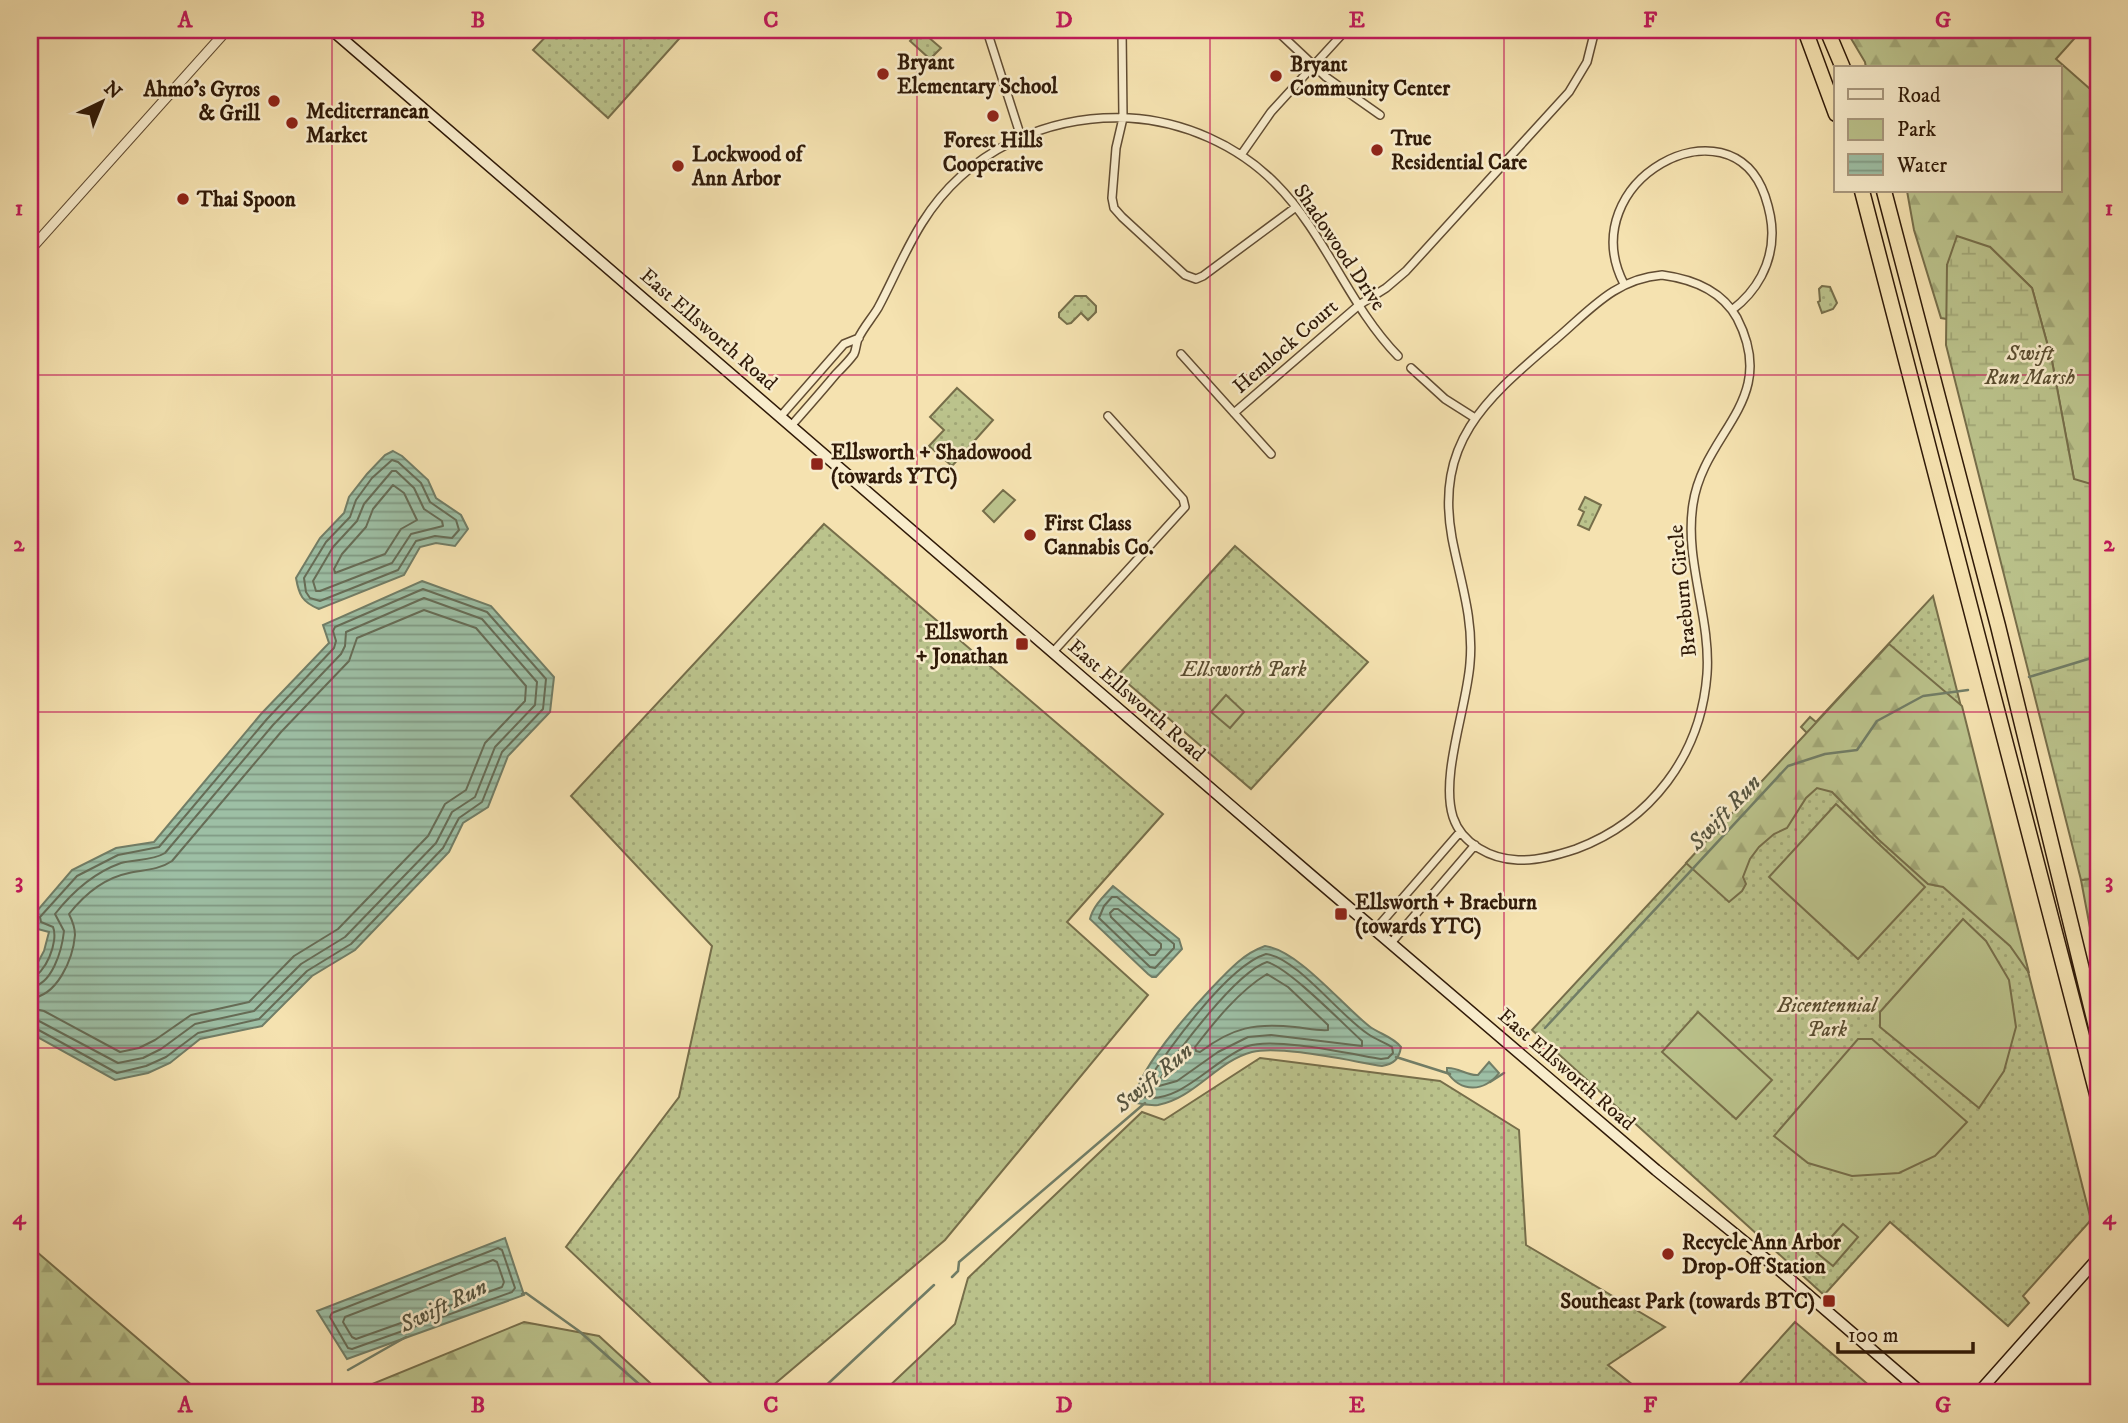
<svg xmlns="http://www.w3.org/2000/svg" width="2128" height="1423" font-family="'IM FELL DW Pica',serif">
<style>
.green{fill:url(#green-dots);stroke:#766e4a;stroke-width:2}
.forest{fill:url(#forest-firs);stroke:#766e4a;stroke-width:2}
.wetland{fill:url(#wetland-marsh);stroke:#766e4a;stroke-width:2}
.pitch{fill:#bbc38c;stroke:#766e4a;stroke-width:2}
.water{fill:url(#water-rules);stroke:#717d66;stroke-width:2}
.lines{fill:none;stroke-linecap:round;stroke-linejoin:round}
.shore{stroke:#666c56;stroke-width:2}
.stream{stroke:#717d66;stroke-width:2.5}
.minor-casing{stroke:#614c32;stroke-width:10}
.tertiary-casing{stroke:#614c32;stroke-width:11}
.secondary-casing{stroke:#301a08;stroke-width:13}
.motorway-casing{stroke:#301a08;stroke-width:17}
.minor{stroke:#f8eccc;stroke-width:7}
.tertiary{stroke:#f8eccc;stroke-width:9}
.secondary{stroke:#f8eccc;stroke-width:10}
.motorway{stroke:#f5e2b0;stroke-width:14}
.grid{fill:none;stroke:#c2185b;stroke-width:2;stroke-opacity:0.55}
.poi-dot{fill:#8f2418;stroke:#f8eccc;stroke-width:2.5}
.labels{text-anchor:middle;stroke-width:5;stroke-linejoin:round;paint-order:stroke}
.poi-label{font-size:21px;font-weight:bold;fill:#301a08;stroke:#f8eccc;text-anchor:start}
.street-label{font-size:21px;fill:#301a08;stroke:#f8eccc}
.park-label{font-size:21px;font-style:italic;fill:#5a4d30;stroke:#f8eccc}
.water-label{font-size:23px;font-style:italic;fill:#56543f;stroke:#f8eccc}
.neatline{fill:none;stroke:#c2185b;stroke-width:2.5}
.grid-label{font-size:23px;text-anchor:middle;font-weight:bold;fill:#c2185b}
</style>
<defs>
<pattern id="green-dots" width="8" height="8" patternUnits="userSpaceOnUse" patternTransform="scale(1.75)"><rect width="8" height="8" fill="#bbc38c"/><path d="M2 2h.1M6 6h.1" fill="none" stroke="#a1a777" stroke-width="1.8" stroke-linecap="round"/></pattern>
<pattern id="forest-firs" width="22" height="20" patternUnits="userSpaceOnUse" patternTransform="scale(1.75)"><rect width="22" height="20" fill="#bbc38c"/><path d="M5 1l3.5 6h-7zM16 11l3.5 6h-7z" fill="#a1a777"/></pattern>
<pattern id="wetland-marsh" width="20" height="14" patternUnits="userSpaceOnUse" patternTransform="scale(1.75)"><rect width="20" height="14" fill="#bbc38c"/><path d="M1 5h8M5 5V1M11 12h8M15 12V8" fill="none" stroke="#a1a777"/></pattern>
<pattern id="water-rules" width="6" height="5" patternUnits="userSpaceOnUse" patternTransform="scale(1.75)"><rect width="6" height="5" fill="#9dbfa5"/><path d="M0 2.5h6" fill="none" stroke="#809a84"/></pattern>
</defs>
<rect width="100%" height="100%" fill="#f5e2b0"/>
<filter id="stains"><feTurbulence type="fractalNoise" baseFrequency=".00286" numOctaves="4"/><feColorMatrix values="0 0 0 0 .2 0 0 0 0 .09 0 0 0 0 .02 0 0 0 .5 -.17"/></filter>
<radialGradient id="worn" r=".72"><stop offset=".6" stop-color="#630" stop-opacity="0"/><stop offset="1" stop-color="#630" stop-opacity=".3"/></radialGradient>
<!-- green -->
<path class="green" d="M552 30H687L608 118 533 50Z
M920 30 941 48 930 59 910 41Z
M1822 286 1830 287 1837 303 1833 309 1822 313 1818 302 1820 301 1819 289Z
M1075 296H1086L1096 306V312L1088 320 1081 313 1071 323 1067 324 1059 317V313Z
M957 388 993 420 952 466 929 446 944 430 930 417Z
M1585 497 1601 505 1589 530 1578 525 1584 512 1579 509Z
M824 524 1163 814 1067 922 1148 995 945 1240 764 1393H721L566 1247 679 1097 712 946 571 796Z
M1235 546 1368 662 1251 789 1118 675Z
M1933 596 2091 1220 2023 1296 2029 1303 2008 1326 1890 1222 1824 1295 1532 1030 1807 733 1801 727 1810 717 1816 722Z
M1260 1058 1440 1081 1519 1130 1526 1245 1665 1327 1608 1365 1643 1393H882L955 1324 968 1278 1142 1112 1164 1120Z
M1795 1322 1878 1393H1731Z"/>
<!-- forest -->
<path class="forest" d="M1846 30H2082L2056 59 2098 96V486L2074 480 2052 361 2032 288 1990 247 1947 265V319L1941 318 1914 230 1907 191H2060V68H1866L1865 62Z
M1889 644 1962 706 2029 973 2010 946 1943 887 1928 884 1879 840 1832 792 1817 788 1806 798 1787 828 1774 834 1759 847 1750 859 1743 877 1746 884 1742 891 1729 902 1686 863Z
M2098 878V970L2081 880Z
M30 1246 201 1393H30Z
M524 1322 599 1336 661 1393H362L360 1389Z"/>
<!-- wetland -->
<path class="wetland" d="M1957 236 1990 247 2032 288 2052 361 2074 479 2098 486V878L2081 880 1946 345 1947 265Z"/>
<!-- pitch -->
<path class="pitch" d="M1003 490 1015 500 994 522 983 511Z
M1226 695 1244 712 1230 728 1211 712Z
M1836 804 1925 887 1858 959 1769 877Z
M1963 919 1986 941 2009 980 2016 1027 2004 1071 1979 1108 1880 1027V1012Z
M1698 1012 1772 1080 1736 1119 1662 1052Z
M1858 1039H1872L1967 1122 1935 1156 1899 1173 1852 1176 1808 1163 1774 1136Z
M1843 1224 1858 1237 1833 1266 1817 1253Z"/>
<!-- water -->
<path class="water" d="M393 451 402 456 428 480 436 498 461 515 468 529 455 546 436 543 420 547 404 575 319 609C302 602 299 595 296 578L320 538 344 513 349 497 367 474 385 455Z
M422 581 491 606 554 677 550 712 508 756 488 807 463 823 449 852 355 950 312 976 262 1026 200 1039 170 1063 148 1073 115 1080 30 1033V977L44 951 49 932 30 927V919L72 870 116 848 154 842 261 714 329 643 323 625Z
M1113 886 1179 939 1182 949 1156 977H1152L1148 974 1090 919C1093 906 1104 896 1113 886Z
M1265 946C1299 951 1341 1004 1369 1026 1379 1034 1392 1036 1401 1047 1399 1059 1394 1064 1382 1066 1350 1061 1281 1045 1252 1052 1217 1061 1195 1098 1158 1105 1151 1106 1143 1104 1136 1103 1128 1075 1215 982 1238 962 1246 955 1254 950 1265 946Z
M1489 1062 1499 1073C1484 1092 1461 1093 1447 1072V1068C1458 1067 1467 1076 1478 1075Z
M505 1238 524 1295 347 1359 317 1311Z"/>
<g class="lines">
<!-- shore -->
<path class="shore" d="M392 460 398 462 421 483 430 502 456 520 459 530 452 538 435 536 416 541 398 570 320 601 310 598 306 592 304 578 326 542 350 517 356 500 372 478Z
M392 471H396L414 488 424 509 442 521 443 526 411 534 392 563 320 591H316L313 581 333 547 357 521 364 504Z
M393 485 404 493 417 520 401 529 385 554 335 573 334 569 342 554 366 527 373 509Z
M1112 897H1117L1174 944V948L1155 968 1150 967 1099 918 1104 906Z
M1114 909H1118L1161 944V948L1155 955H1150L1111 917 1110 913Z
M1266 954C1296 957 1340 1016 1368 1034 1375 1039 1384 1042 1392 1047L1393 1053 1388 1058 1381 1059C1351 1054 1274 1037 1248 1046 1215 1058 1180 1105 1144 1097L1145 1085C1168 1050 1227 966 1266 954Z
M1267 962C1289 968 1342 1023 1362 1041V1046L1271 1035 1248 1037 1218 1052 1177 1081 1159 1086 1158 1082C1176 1053 1236 972 1267 962Z
M1267 974 1288 987 1328 1025V1030C1318 1031 1306 1028 1295 1027 1255 1023 1233 1027 1200 1052L1196 1051 1195 1047C1215 1021 1239 991 1267 974Z
M30 978C45 976 59 941 53 927L41 922 40 917 77 876 118 855 159 847 267 719 334 648 336 641 333 631 335 627 423 589 487 612 546 679 543 709 502 752 482 802 459 818 443 848 351 944 307 971 259 1019 198 1033 166 1057 146 1066 117 1073 35 1028H30
M30 987C52 986 62 950 64 931L55 914C73 891 93 873 121 863 135 859 152 861 165 853L273 725 341 654 345 646 346 632 424 598 482 619 537 682 535 705 495 747 475 797 452 812 436 843 345 937 301 964 254 1011 195 1024 161 1049 143 1058 118 1063 39 1021 30 1019
M30 998C57 997 73 959 75 935 75 927 72 920 69 914 84 895 104 878 129 873 143 870 159 870 172 861L281 732 349 661 357 638 424 610 476 628 526 686 525 701 485 743 466 790 445 804 428 836 338 929 294 956 249 1002 191 1015 155 1040 139 1048 120 1052 44 1011 30 1008
M498 1248 502 1250 515 1288 512 1292 352 1349 348 1348 330 1317 332 1313Z
M493 1260 497 1262 504 1282 502 1287 356 1339 352 1337 343 1322 345 1317Z"/>
<!-- stream -->
<path class="stream" d="M2029 677 2098 656
M1545 1028 1788 766 1825 754 1857 750 1877 721 1923 696 1968 690
M1396 1057 1450 1074
M1490 1082 1504 1073
M952 1277 958 1271 959 1262 1145 1103
M522 1294 526 1293 579 1331 649 1393
M348 1370 406 1337
M306 1393 320 1385
M818 1393 934 1285"/>
<!-- minor casing -->
<g class="minor-casing">
<path id="minor" d="M1122 30 1123 118 1116 148 1112 198 1114 208 1122 217 1185 275 1196 279 1203 276 1296 207
M1276 30 1326 77 1380 115
M988 34 1021 137
M1241 155 1271 112 1346 30
M1662 275C1692 279 1722 291 1737 318 1780 401 1704 431 1693 504 1684 561 1711 617 1707 674 1701 755 1651 821 1576 849 1558 855 1537 861 1518 860 1491 859 1462 844 1453 817 1440 776 1467 707 1470 663 1474 619 1460 580 1452 538 1434 439 1490 396 1556 339 1591 309 1615 279 1662 275Z
M1624 284C1571 181 1730 95 1765 196 1769 208 1772 220 1772 233 1772 264 1757 291 1732 310
M1181 354 1271 454
M1411 368 1445 399 1475 418
M1234 413 1359 305 1386 288 1406 271 1569 92 1587 62 1595 30
M780 417 844 344 859 338
M791 426C806 409 821 392 836 374 842 368 849 361 854 354 856 350 856 344 858 339 863 328 872 318 878 308 893 280 905 250 922 223 966 152 1046 114 1129 118 1183 121 1238 145 1276 184 1325 233 1349 306 1398 356
M1053 652 1185 507 1183 499 1108 416
M1375 930 1460 832
M1391 943 1475 845"/>
</g>
<!-- tertiary casing -->
<g class="tertiary-casing">
<path id="tertiary" d="M30 250 227 30"/>
</g>
<!-- secondary casing -->
<g class="secondary-casing">
<path id="secondary" d="M332 30 1312 876 1656 1170 1778 1269 1922 1393
M1978 1393 2098 1258"/>
</g>
<!-- motorway casing -->
<g class="motorway-casing">
<path id="motorway" d="M1805 30 1836 114
M1827 30 1843 68
M1862 191 2098 1098
M1884 191 1998 626 2098 1035"/>
</g>
<!-- minor -->
<use href="#minor" class="minor"/>
<!-- tertiary -->
<use href="#tertiary" class="tertiary"/>
<!-- secondary -->
<use href="#secondary" class="secondary"/>
<!-- motorway -->
<use href="#motorway" class="motorway"/>
</g>
<!-- grid -->
<path class="grid" d="M332 30V1393M624 30V1393M917 30V1393M1210 30V1393M1504 30V1393M1796 30V1393M30 375H2098M30 712H2098M30 1048H2098"/>
<!-- markers -->
<g class="poi-dot">
<circle cx="883" cy="74" r="7"/>
<circle cx="1276" cy="76" r="7"/>
<circle cx="274" cy="101" r="7"/>
<circle cx="993" cy="116" r="7"/>
<circle cx="292" cy="123" r="7"/>
<circle cx="1377" cy="150" r="7"/>
<circle cx="678" cy="166" r="7"/>
<circle cx="183" cy="199" r="7"/>
<rect x="810" y="457" width="14" height="14" rx="3.5"/>
<circle cx="1030" cy="535" r="7"/>
<rect x="1015" y="637" width="14" height="14" rx="3.5"/>
<rect x="1334" y="907" width="14" height="14" rx="3.5"/>
<circle cx="1668" cy="1254" r="7"/>
<rect x="1822" y="1294" width="14" height="14" rx="3.5"/>
</g>
<g class="labels">
<!-- poi labels -->
<g class="poi-label">
<text x="897" y="69">Bryant<tspan x="897" dy="24">Elementary School</tspan></text>
<text x="1290" y="71">Bryant<tspan x="1290" dy="24">Community Center</tspan></text>
<text x="260" y="96" text-anchor="end">Ahmo's Gyros<tspan x="260" dy="24">&amp; Grill</tspan></text>
<text x="306" y="118">Mediterranean<tspan x="306" dy="24">Market</tspan></text>
<text x="1391" y="145">True<tspan x="1391" dy="24">Residential Care</tspan></text>
<text x="993" y="147" text-anchor="middle">Forest Hills<tspan x="993" dy="24">Cooperative</tspan></text>
<text x="692" y="161">Lockwood of<tspan x="692" dy="24">Ann Arbor</tspan></text>
<text x="197" y="206">Thai Spoon</text>
<text x="831" y="459">Ellsworth + Shadowood<tspan x="831" dy="24">(towards YTC)</tspan></text>
<text x="1044" y="530">First Class<tspan x="1044" dy="24">Cannabis Co.</tspan></text>
<text x="1008" y="639" text-anchor="end">Ellsworth<tspan x="1008" dy="24">+ Jonathan</tspan></text>
<text x="1355" y="909">Ellsworth + Braeburn<tspan x="1355" dy="24">(towards YTC)</tspan></text>
<text x="1682" y="1249">Recycle Ann Arbor<tspan x="1682" dy="24">Drop-Off Station</tspan></text>
<text x="1815" y="1308" text-anchor="end">Southeast Park (towards BTC)</text>
</g>
<!-- street labels -->
<g class="street-label">
<text transform="translate(1340 247) rotate(56)" y="7">Shadowood Drive</text>
<text transform="translate(709 329) rotate(41)" y="7">East Ellsworth Road</text>
<text transform="translate(1285 346) rotate(-41)" y="7">Hemlock Court</text>
<text transform="translate(1682 591) rotate(-96)" y="7">Braeburn Circle</text>
<text transform="translate(1137 700) rotate(41)" y="7">East Ellsworth Road</text>
<text transform="translate(1567 1069) rotate(41)" y="7">East Ellsworth Road</text>
</g>
<!-- park labels -->
<g class="park-label">
<text x="2030" y="360">Swift<tspan x="2030" dy="24">Run Marsh</tspan></text>
<text x="1244" y="676">Ellsworth Park</text>
<text x="1827" y="1012">Bicentennial<tspan x="1827" dy="24">Park</tspan></text>
</g>
<!-- water labels -->
<g class="water-label">
<text transform="translate(1724 812) rotate(-47)" y="8">Swift Run</text>
<text transform="translate(1153 1077) rotate(-40)" y="8">Swift Run</text>
<text transform="translate(443 1305) rotate(-26)" y="8">Swift Run</text>
</g>
</g>
<!-- margin -->
<rect width="2128" height="1423" fill="none" stroke="#f5e2b0" stroke-width="77"/>
<!-- legend -->
<rect x="1834" y="66" width="228" height="126" fill="#f8eccc" stroke="#a8987e" stroke-width="2"/>
<rect x="1848" y="89" width="35" height="10" fill="#f8eccc" stroke="#a8987e" stroke-width="2"/>
<text x="1897" y="102" font-size="21" fill="#301a08">Road</text>
<rect x="1848" y="119" width="35" height="21" fill="#bbc38c" stroke="#a8987e" stroke-width="2"/>
<text x="1897" y="136" font-size="21" fill="#301a08">Park</text>
<rect x="1848" y="154" width="35" height="21" fill="url(#water-rules)" stroke="#a8987e" stroke-width="2"/>
<text x="1897" y="172" font-size="21" fill="#301a08">Water</text>
<!-- north arrow -->
<g transform="translate(102 102) rotate(43)" stroke="#f8eccc" stroke-width="5" paint-order="stroke">
<path d="M0-5L12 26L0 18L-12 26Z" fill="#301a08"/>
<text y="-10" font-size="19" font-weight="bold" text-anchor="middle" fill="#301a08">N</text>
</g>
<!-- scale -->
<path d="M1838 1342v10h135v-10" fill="none" stroke="#301a08" stroke-width="3.5"/>
<text x="1848" y="1342" font-size="21" fill="#301a08" stroke="#f8eccc" stroke-width="5" paint-order="stroke">100 m</text>
<rect x="38" y="38" width="2052" height="1346" class="neatline"/>
<g class="grid-label">
<text x="185" y="27">A</text>
<text x="478" y="27">B</text>
<text x="771" y="27">C</text>
<text x="1064" y="27">D</text>
<text x="1357" y="27">E</text>
<text x="1650" y="27">F</text>
<text x="1943" y="27">G</text>
<text x="19" y="215">1</text>
<text x="2109" y="215">1</text>
<text x="19" y="551">2</text>
<text x="2109" y="551">2</text>
<text x="19" y="888">3</text>
<text x="2109" y="888">3</text>
<text x="19" y="1224">4</text>
<text x="2109" y="1224">4</text>
<text x="185" y="1412">A</text>
<text x="478" y="1412">B</text>
<text x="771" y="1412">C</text>
<text x="1064" y="1412">D</text>
<text x="1357" y="1412">E</text>
<text x="1650" y="1412">F</text>
<text x="1943" y="1412">G</text>
</g>
<rect width="100%" height="100%" filter="url(#stains)"/>
<rect width="100%" height="100%" fill="url(#worn)"/>
</svg>
